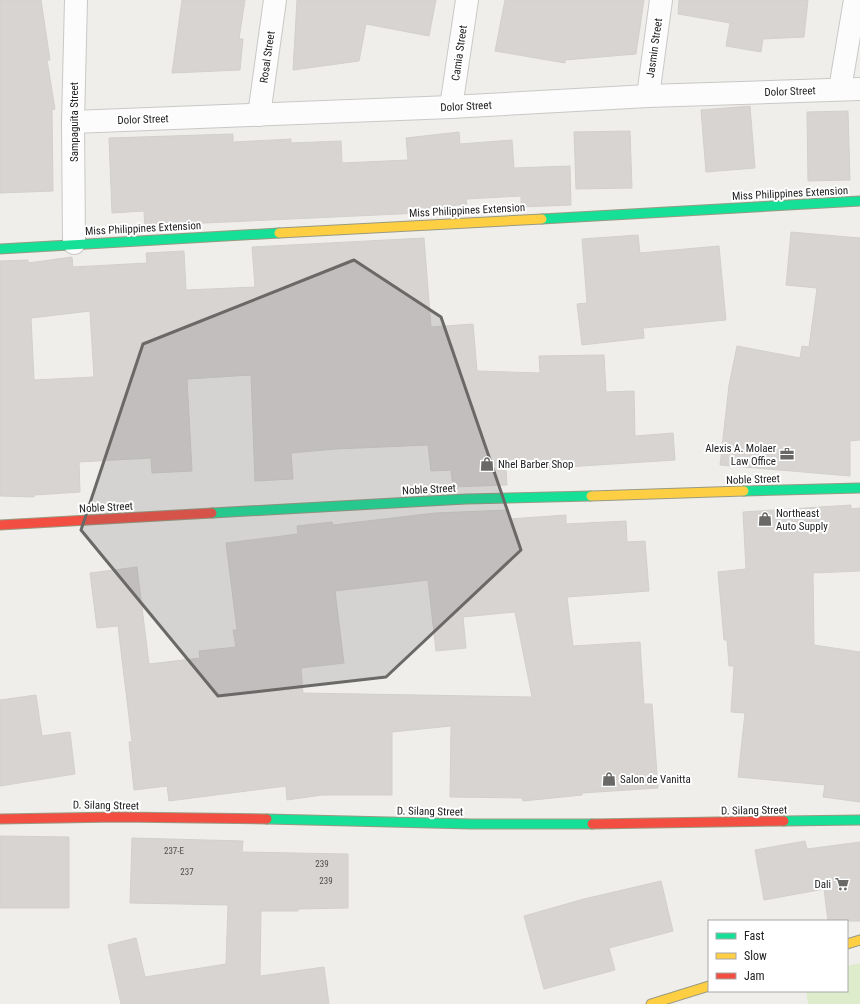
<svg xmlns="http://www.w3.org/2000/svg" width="860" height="1004" font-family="'Roboto Condensed',sans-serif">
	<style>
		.grass { fill: #ddeccb }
		.building { fill: #d7d4d2; stroke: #d3d0cc; fill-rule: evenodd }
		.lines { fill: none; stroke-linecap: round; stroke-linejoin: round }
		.street-casing { stroke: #c9c8c7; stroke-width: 24 }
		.fast-casing { stroke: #999a82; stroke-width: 11 }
		.slow-casing { stroke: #999a82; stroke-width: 11 }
		.jam-casing { stroke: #999a82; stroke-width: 11 }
		.street { stroke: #fdfcfc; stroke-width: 22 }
		.fast { stroke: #16e098; stroke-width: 9 }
		.slow { stroke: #ffcf43; stroke-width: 9 }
		.jam { stroke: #f24e42; stroke-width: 9 }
		.marked { fill: #6a6968; fill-opacity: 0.2; stroke: #6a6968; stroke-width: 3; stroke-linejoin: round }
		.labels { text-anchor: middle; stroke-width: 4; stroke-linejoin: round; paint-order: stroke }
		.number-label { font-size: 9px; fill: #4f4e4e }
		.street-label { font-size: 11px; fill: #222; stroke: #fff }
		.poi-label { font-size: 11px; fill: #222; stroke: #fff; text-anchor: start }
	</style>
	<rect width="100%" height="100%" fill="#f0eeeb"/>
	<polygon class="grass" points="860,963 860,1004 808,1004 806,991 847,991 847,966"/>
	<g class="building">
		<polygon points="0,0 41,0 50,60 47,60 55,109 52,110 53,191 0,193"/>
		<polygon points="182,0 245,0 239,39 243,39 240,70 172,73"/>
		<polygon points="297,0 436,0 429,36 366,24 359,61 293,70"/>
		<polygon points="505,0 644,0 636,54 565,60 565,63 495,51"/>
		<polygon points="679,0 808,0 804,37 763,39 761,52 726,46 730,23 678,14"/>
		<polygon points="750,106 755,168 706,172 701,110"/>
		<polygon points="848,111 850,180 808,181 807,112"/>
		<polygon points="630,131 632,188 576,189 574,132"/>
		<polygon points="459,132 460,144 512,140 514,168 570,166 571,205 521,207 521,196 466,199 467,204 421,209 421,213 183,224 183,226 145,228 144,211 112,213 109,138 233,134 233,142 291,139 291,143 341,141 342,163 408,160 406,138"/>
		<polygon points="791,232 860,238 860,440 850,441 850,476 720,465 729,385 737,346 800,358 802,346 809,347 817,288 786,285"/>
		<polygon points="638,235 640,253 719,246 726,320 643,328 644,338 582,345 577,304 587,303 582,239"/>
		<path d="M424 238 431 327 473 324 477 371 540 373 539 356 604 355 606 392 634 391 635 436 673 433 675 460 535 469H506L507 485 453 487 451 470 431 471 428 445 336 449 291 453 293 479 255 481 251 375 187 379 192 471 152 473 151 458 79 462 80 492 34 495V497L0 496V261L28 260V263L72 257 73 267 147 263 146 253 184 251 186 290 255 287 252 247ZM90 311 94 377 34 380 31 318Z"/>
		<polygon points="851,505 851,509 860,508 860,571 813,573 814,645 860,652 860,802 823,797 825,785 738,777 745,713 731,712 734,666 729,666 727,640 724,640 718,572 746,569 743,512"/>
		<path d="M508 510 509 519 566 515V524L626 521 627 542 645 541 649 591 567 597 573 646 640 642 644 704H652L658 788 582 793V795L523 801 522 798 450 797 451 726 392 732V795H322L287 800 286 786 169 801 167 786 134 790 129 742H132L118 626 97 628 90 573 137 567 149 664 200 658 199 651 236 647 233 630H237L226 543 298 534 297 526 332 522 333 525 435 513ZM428 580 436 651 466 648 463 617 515 612 532 697 303 693 301 668 344 663 335 591Z"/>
		<polygon points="36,695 42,736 70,732 75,774 0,786 0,700"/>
		<polygon points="0,836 69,837 69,908 0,908"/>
		<polygon points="132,838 243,841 242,852 348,854 348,908 298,909 298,911 261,911 260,976 324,967 329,1004 121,1004 108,945 136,938 145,977 226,964 228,905 130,903"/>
		<polygon points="805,841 807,849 860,842 860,921 828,921 824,889 764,900 755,850"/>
		<polygon points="661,881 673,931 609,948 615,970 544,989 524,916 584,899"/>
	</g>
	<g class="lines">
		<defs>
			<g id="street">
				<polyline points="840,89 855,0"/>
				<polyline points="648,96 661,0"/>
				<polyline points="451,107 467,0"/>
				<polyline points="259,115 275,0"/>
				<polyline points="73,122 451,107 648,96 860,89"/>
				<polyline points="74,243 73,122 76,0"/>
			</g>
			<g id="fast">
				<polyline points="542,219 860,201"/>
				<polyline points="0,249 279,233"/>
				<polyline points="744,491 860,488"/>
				<polyline points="212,513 466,499 591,496"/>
				<polyline points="267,819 471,824 592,824"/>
				<polyline points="784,821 860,820"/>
			</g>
			<g id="slow">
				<polyline points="279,233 542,219"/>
				<polyline points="591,496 744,491"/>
				<polyline points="847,944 860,940"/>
				<polyline points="651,1004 709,986"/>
			</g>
			<g id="jam">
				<polyline points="0,525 212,513"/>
				<polyline points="0,819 118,817 267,819"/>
				<polyline points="592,824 784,821"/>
			</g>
		</defs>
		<use href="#street" class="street-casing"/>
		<use href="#fast" class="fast-casing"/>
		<use href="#slow" class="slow-casing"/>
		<use href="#jam" class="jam-casing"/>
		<use href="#street" class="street"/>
		<use href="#fast" class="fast"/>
		<use href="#slow" class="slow"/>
		<use href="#jam" class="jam"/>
	</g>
	<path class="marked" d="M354 260 441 317 521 550 386 677 218 696 81 530 143 344Z"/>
	<defs>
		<symbol id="office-bare" viewBox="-9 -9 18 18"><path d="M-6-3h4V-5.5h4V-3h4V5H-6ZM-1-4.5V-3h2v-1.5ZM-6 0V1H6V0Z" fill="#6a6968" stroke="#fff" stroke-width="2.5" paint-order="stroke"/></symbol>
		<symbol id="shop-bare" viewBox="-9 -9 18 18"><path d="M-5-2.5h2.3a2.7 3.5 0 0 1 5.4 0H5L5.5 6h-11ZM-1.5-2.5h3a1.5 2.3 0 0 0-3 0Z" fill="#6a6968" stroke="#fff" stroke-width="2.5" paint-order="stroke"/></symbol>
		<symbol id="supermarket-bare" viewBox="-9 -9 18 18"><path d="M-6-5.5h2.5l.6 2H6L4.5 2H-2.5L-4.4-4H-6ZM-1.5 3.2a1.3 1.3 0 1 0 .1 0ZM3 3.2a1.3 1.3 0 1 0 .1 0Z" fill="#6a6968" stroke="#fff" stroke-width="2.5" paint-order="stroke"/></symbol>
	</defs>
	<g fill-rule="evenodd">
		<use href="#office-bare" x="777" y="444" width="20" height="20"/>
		<use href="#shop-bare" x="477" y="454" width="20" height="20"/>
		<use href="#shop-bare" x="755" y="509" width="20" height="20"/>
		<use href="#shop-bare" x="599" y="769" width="20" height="20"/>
		<use href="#supermarket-bare" x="832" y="874" width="20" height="20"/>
	</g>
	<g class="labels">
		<g class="number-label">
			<text x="174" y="854">237-E</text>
			<text x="322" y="867">239</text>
			<text x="187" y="875">237</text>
			<text x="326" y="884">239</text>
		</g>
		<g class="street-label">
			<text transform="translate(654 48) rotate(-82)" y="4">Jasmin Street</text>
			<text transform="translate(459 53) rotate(-82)" y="4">Camia Street</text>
			<text transform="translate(267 57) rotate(-82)" y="4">Rosal Street</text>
			<text transform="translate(790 91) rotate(-2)" y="4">Dolor Street</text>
			<text transform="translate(466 106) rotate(-3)" y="4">Dolor Street</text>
			<text transform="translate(143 119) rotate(-2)" y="4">Dolor Street</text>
			<text transform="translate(74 122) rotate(-90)" y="4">Sampaguita Street</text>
			<text transform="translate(790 193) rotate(-3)" y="4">Miss Philippines Extension</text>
			<text transform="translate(467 210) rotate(-3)" y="4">Miss Philippines Extension</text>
			<text transform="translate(143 228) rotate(-3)" y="4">Miss Philippines Extension</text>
			<text transform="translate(753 479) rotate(-2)" y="4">Noble Street</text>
			<text transform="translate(429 489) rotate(-3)" y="4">Noble Street</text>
			<text transform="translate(106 507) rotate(-3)" y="4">Noble Street</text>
			<text transform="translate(106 805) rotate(1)" y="4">D. Silang Street</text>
			<text transform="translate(754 810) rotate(-1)" y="4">D. Silang Street</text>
			<text transform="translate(430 811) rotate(1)" y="4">D. Silang Street</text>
		</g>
		<g class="poi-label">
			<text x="776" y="452" text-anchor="end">Alexis A. Molaer<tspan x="776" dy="13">Law Office</tspan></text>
			<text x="498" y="468">Nhel Barber Shop</text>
			<text x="776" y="517">Northeast<tspan x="776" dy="13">Auto Supply</tspan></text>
			<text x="620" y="783">Salon de Vanitta</text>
			<text x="831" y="888" text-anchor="end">Dali</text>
		</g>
	</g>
	<rect x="708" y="920" width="140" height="72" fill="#ffffff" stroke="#a7a7a7"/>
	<rect x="716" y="933" width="20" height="6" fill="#16e098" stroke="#a7a7a7"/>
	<text x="744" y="940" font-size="12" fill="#222222">Fast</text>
	<rect x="716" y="953" width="20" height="6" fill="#ffcf43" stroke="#a7a7a7"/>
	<text x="744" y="960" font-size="12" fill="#222222">Slow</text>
	<rect x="716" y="973" width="20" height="6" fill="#f24e42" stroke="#a7a7a7"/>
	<text x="744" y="980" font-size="12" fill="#222222">Jam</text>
</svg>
